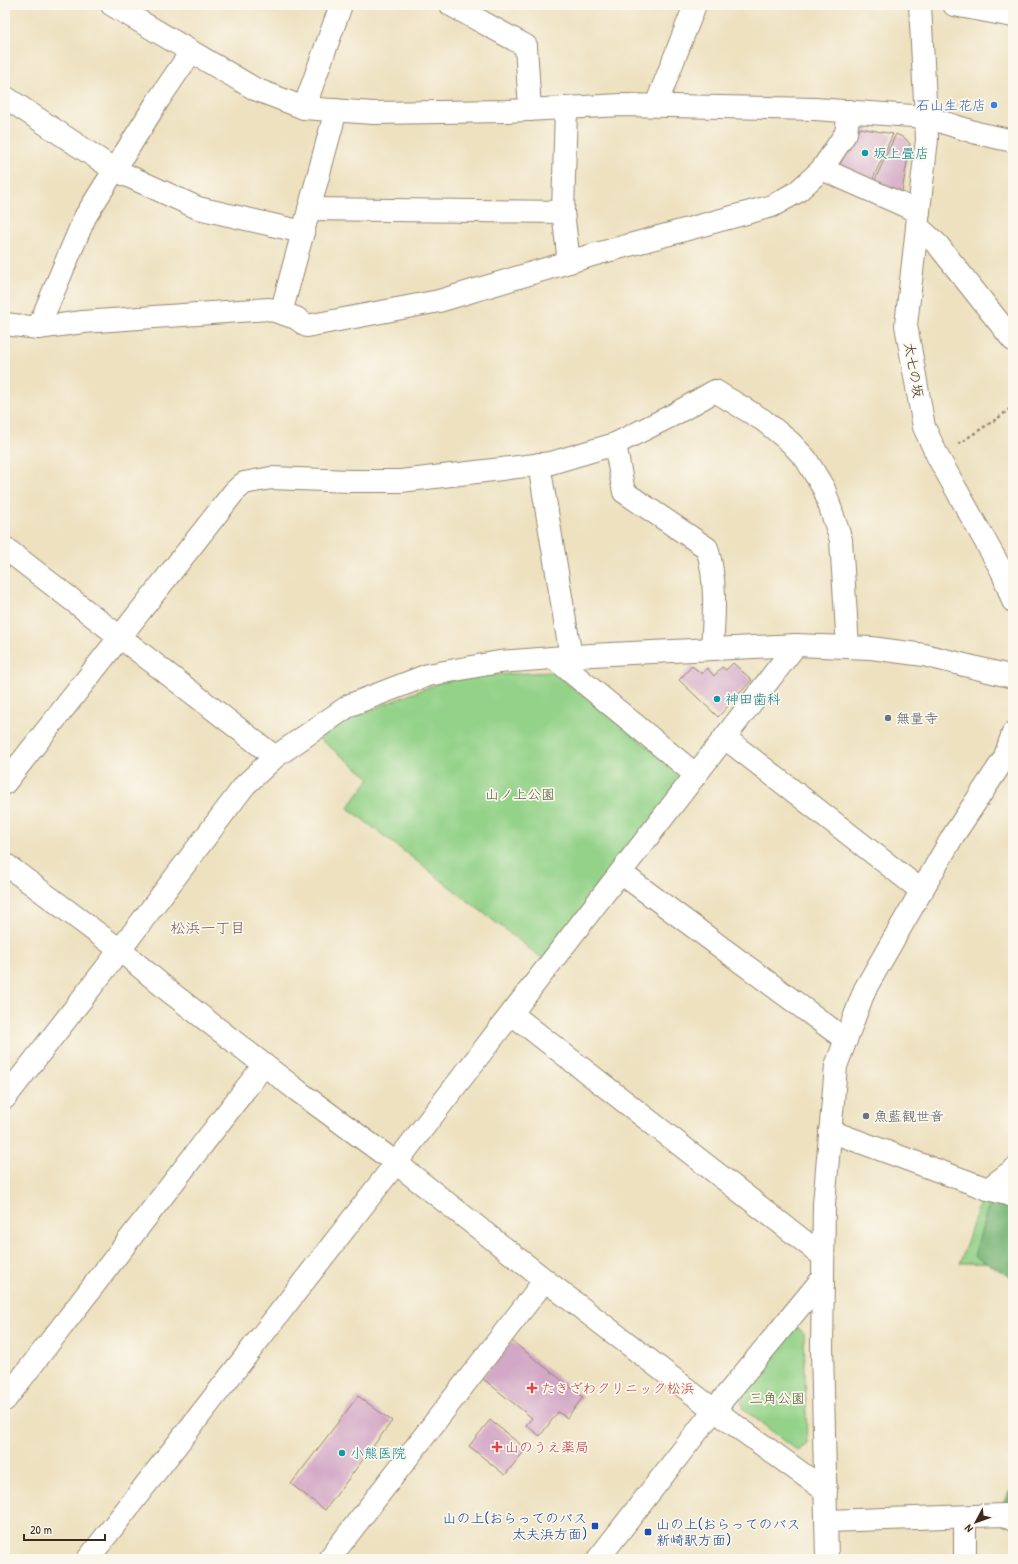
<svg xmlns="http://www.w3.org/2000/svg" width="1018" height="1564" font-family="'Patrick Hand','Klee One',sans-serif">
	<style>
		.green { fill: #93d288; stroke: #677e53 }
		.forest { fill: #76b474; stroke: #586f49 }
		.building { fill: #d3a8c6 }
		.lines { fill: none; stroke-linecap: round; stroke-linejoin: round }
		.minor-casing { stroke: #94866f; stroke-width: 24 }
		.path { stroke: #94866f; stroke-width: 2.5; stroke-dasharray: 3 3; stroke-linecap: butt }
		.minor { stroke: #fff; stroke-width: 22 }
		.shop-dot { fill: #3f7fe0; stroke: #fbf7ec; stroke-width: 1.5 }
		.culture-dot { fill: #0f9aa8; stroke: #fbf7ec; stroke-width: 1.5 }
		.worship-dot { fill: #6b7280; stroke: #fbf7ec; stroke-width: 1.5 }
		.health-dot { fill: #e0444e; stroke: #fbf7ec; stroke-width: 1.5 }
		.transit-dot { fill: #1a4fb4; stroke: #fbf7ec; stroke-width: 1.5 }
		.labels { text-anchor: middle; stroke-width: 3.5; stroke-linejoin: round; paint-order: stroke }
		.shop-label { font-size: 14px; fill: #366cbe; stroke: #fbf7ec; text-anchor: end }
		.culture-label { font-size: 14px; fill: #0d838f; stroke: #fbf7ec; text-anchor: start }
		.street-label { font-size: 14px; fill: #3b2a1e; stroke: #fbf7ec }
		.worship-label { font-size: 14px; fill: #5b616d; stroke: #fbf7ec; text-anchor: start }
		.park-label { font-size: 14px; fill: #555c3e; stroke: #fbf7ec }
		.health-label { font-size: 14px; fill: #be3a42; stroke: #fbf7ec; text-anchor: start }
		.transit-label { font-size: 14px; fill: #164399; stroke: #fbf7ec; text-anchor: end }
		.neighbourhood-label { font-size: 15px; fill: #705659; stroke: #fbf7ec }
	</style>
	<rect width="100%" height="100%" fill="#fbf7ec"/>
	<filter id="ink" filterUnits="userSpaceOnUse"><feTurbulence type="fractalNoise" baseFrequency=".025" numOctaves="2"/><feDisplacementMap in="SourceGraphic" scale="8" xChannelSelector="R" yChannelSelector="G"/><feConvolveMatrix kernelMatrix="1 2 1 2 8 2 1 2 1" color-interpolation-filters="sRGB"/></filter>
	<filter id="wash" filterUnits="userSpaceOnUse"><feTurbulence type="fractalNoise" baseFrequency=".012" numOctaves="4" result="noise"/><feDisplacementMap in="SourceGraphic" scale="16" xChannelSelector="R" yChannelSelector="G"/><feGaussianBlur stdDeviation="0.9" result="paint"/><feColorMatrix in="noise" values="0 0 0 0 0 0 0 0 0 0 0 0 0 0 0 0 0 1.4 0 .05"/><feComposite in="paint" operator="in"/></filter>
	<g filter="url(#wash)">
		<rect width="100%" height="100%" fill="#ede1c0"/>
		<g class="green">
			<polygon points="553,672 685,776 543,959 348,808 370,778 317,737 352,717 439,683 487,675"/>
			<polygon points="1013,1173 1013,1264 960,1263 982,1196"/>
			<polygon points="796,1327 804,1333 807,1444 798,1451 743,1409 741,1399"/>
		</g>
		<g class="forest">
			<polygon points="1013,1181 1013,1278 974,1256 991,1197"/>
			<polygon points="1013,1486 1013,1507 1003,1502"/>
		</g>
		<g id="blocks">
			<g class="building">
				<polygon points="860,128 893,134 870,185 836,171"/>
				<polygon points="896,134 906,139 910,144 901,198 872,186"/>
				<polygon points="733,663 752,680 718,717 679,680 692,666 702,674 707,668 714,676 722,667 726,670"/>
				<polygon points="512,1341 583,1397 567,1418 558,1412 540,1436 526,1425 532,1418 482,1378"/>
				<polygon points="358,1396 392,1421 325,1510 291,1484"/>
				<polygon points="490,1420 526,1449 505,1475 469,1446"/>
			</g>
		</g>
	</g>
	<g filter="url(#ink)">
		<use href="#blocks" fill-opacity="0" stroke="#94866f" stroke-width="1"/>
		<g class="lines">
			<defs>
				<g id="minor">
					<polyline points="112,5 255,89 304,108 373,113 507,111 622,105 815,109 926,117 977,133 1013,141"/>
					<polyline points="451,5 526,46 530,110"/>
					<polyline points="920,5 927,139 906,325 924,427 938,457 1002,571 1013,601"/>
					<polyline points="954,5 1013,16"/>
					<polyline points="5,97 115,170 198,208 303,232"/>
					<polyline points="656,105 695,5"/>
					<polyline points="304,108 341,5"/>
					<polyline points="566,108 563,212 569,262"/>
					<polyline points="822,169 919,212"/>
					<polyline points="309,209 563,212"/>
					<polyline points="917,226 938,245 1013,340"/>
					<polyline points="281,313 336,110"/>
					<polyline points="5,324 38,328 83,322 269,309 296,318 307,326 439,301 589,256 772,206 797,192 822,169 846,133 849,111"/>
					<polyline points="38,328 85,217 159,99 191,52"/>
					<path d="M615 444 624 492 707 548C717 580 714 616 712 649"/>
					<polyline points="539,464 571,657"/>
					<polyline points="5,548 275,757"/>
					<polyline points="554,658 696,775"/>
					<polyline points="725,738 922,891"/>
					<polyline points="5,783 234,492 244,483 271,478 350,481 401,481 551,463 615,444 673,415 715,391 763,420 790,442 806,459 824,489 841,540 848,647"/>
					<polyline points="5,864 120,950 170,992 298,1091 396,1163 545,1280 714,1410 826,1491"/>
					<polyline points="621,873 846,1040"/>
					<polyline points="512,1014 823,1256"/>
					<polyline points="5,1098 120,950 245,785 275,757 350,705 428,675 499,662 591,655 796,645 871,648 924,655 1013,677"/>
					<polyline points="830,1131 988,1189 1013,1170"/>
					<polyline points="988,1189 1013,1196"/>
					<polyline points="5,1400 264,1065"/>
					<polyline points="827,1521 1004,1515 1013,1520"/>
					<polyline points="88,1559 396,1163 796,645"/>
					<polyline points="329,1559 545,1280"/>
					<polyline points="598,1559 714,1410 823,1278"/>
					<polyline points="827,1559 822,1348 824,1204 836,1066 865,989 953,836 1004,759 1013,733"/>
					<polyline points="965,1559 965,1517"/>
				</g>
			</defs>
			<use href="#minor" class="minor-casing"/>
			<polyline class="path" points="958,444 1001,416 1013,406"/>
			<use href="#minor" class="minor"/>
		</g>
	</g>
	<circle class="shop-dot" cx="994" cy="105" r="4"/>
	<g class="culture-dot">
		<circle cx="865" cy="153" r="4"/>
		<circle cx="717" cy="699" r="4"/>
		<circle cx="342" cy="1453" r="4"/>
	</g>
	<g class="worship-dot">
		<circle cx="888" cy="718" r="4"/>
		<circle cx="866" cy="1116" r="4"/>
	</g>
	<g class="health-dot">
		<path d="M530 1382h4v4h4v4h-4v4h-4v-4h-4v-4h4z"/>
		<path d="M495 1441h4v4h4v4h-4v4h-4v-4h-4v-4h4z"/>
	</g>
	<g class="transit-dot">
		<rect x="591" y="1522" width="8" height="8" rx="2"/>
		<rect x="644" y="1528" width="8" height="8" rx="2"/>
	</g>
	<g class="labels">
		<g class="shop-label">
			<text x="986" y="110">石山生花店</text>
		</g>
		<g class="culture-label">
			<text x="873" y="158">坂上畳店</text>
			<text x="725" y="704">神田歯科</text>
			<text x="350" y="1458">小熊医院</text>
		</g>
		<g class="street-label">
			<text transform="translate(914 370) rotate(80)" y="5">太七の坂</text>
		</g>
		<g class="worship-label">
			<text x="896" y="723">無量寺</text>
			<text x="874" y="1121">魚藍観世音</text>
		</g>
		<g class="park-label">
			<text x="520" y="799">山ノ上公園</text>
			<text x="777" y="1403">三角公園</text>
		</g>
		<g class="health-label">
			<text x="541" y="1393">たきざわクリニック松浜</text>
			<text x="505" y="1452">山のうえ薬局</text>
		</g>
		<g class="transit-label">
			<text x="587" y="1523">山の上(おらってのバス<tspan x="587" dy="16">太夫浜方面)</tspan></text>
			<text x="656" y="1529" text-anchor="start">山の上(おらってのバス<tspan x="656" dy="16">新崎駅方面)</tspan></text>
		</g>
		<g class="neighbourhood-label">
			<text x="208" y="933">松浜一丁目</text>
		</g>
	</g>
	<rect width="1018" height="1564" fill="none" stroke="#fbf7ec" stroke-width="20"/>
	<g transform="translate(976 1522) rotate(229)" stroke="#fbf7ec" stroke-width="3" paint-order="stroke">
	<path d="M0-3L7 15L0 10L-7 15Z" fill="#3b2a1e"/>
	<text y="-6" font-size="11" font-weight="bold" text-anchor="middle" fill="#3b2a1e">N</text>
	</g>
	<path d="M24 1534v6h81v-6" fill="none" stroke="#3b2a1e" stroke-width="2"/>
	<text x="30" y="1534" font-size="12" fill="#3b2a1e" stroke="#fbf7ec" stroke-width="3" paint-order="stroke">20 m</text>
</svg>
